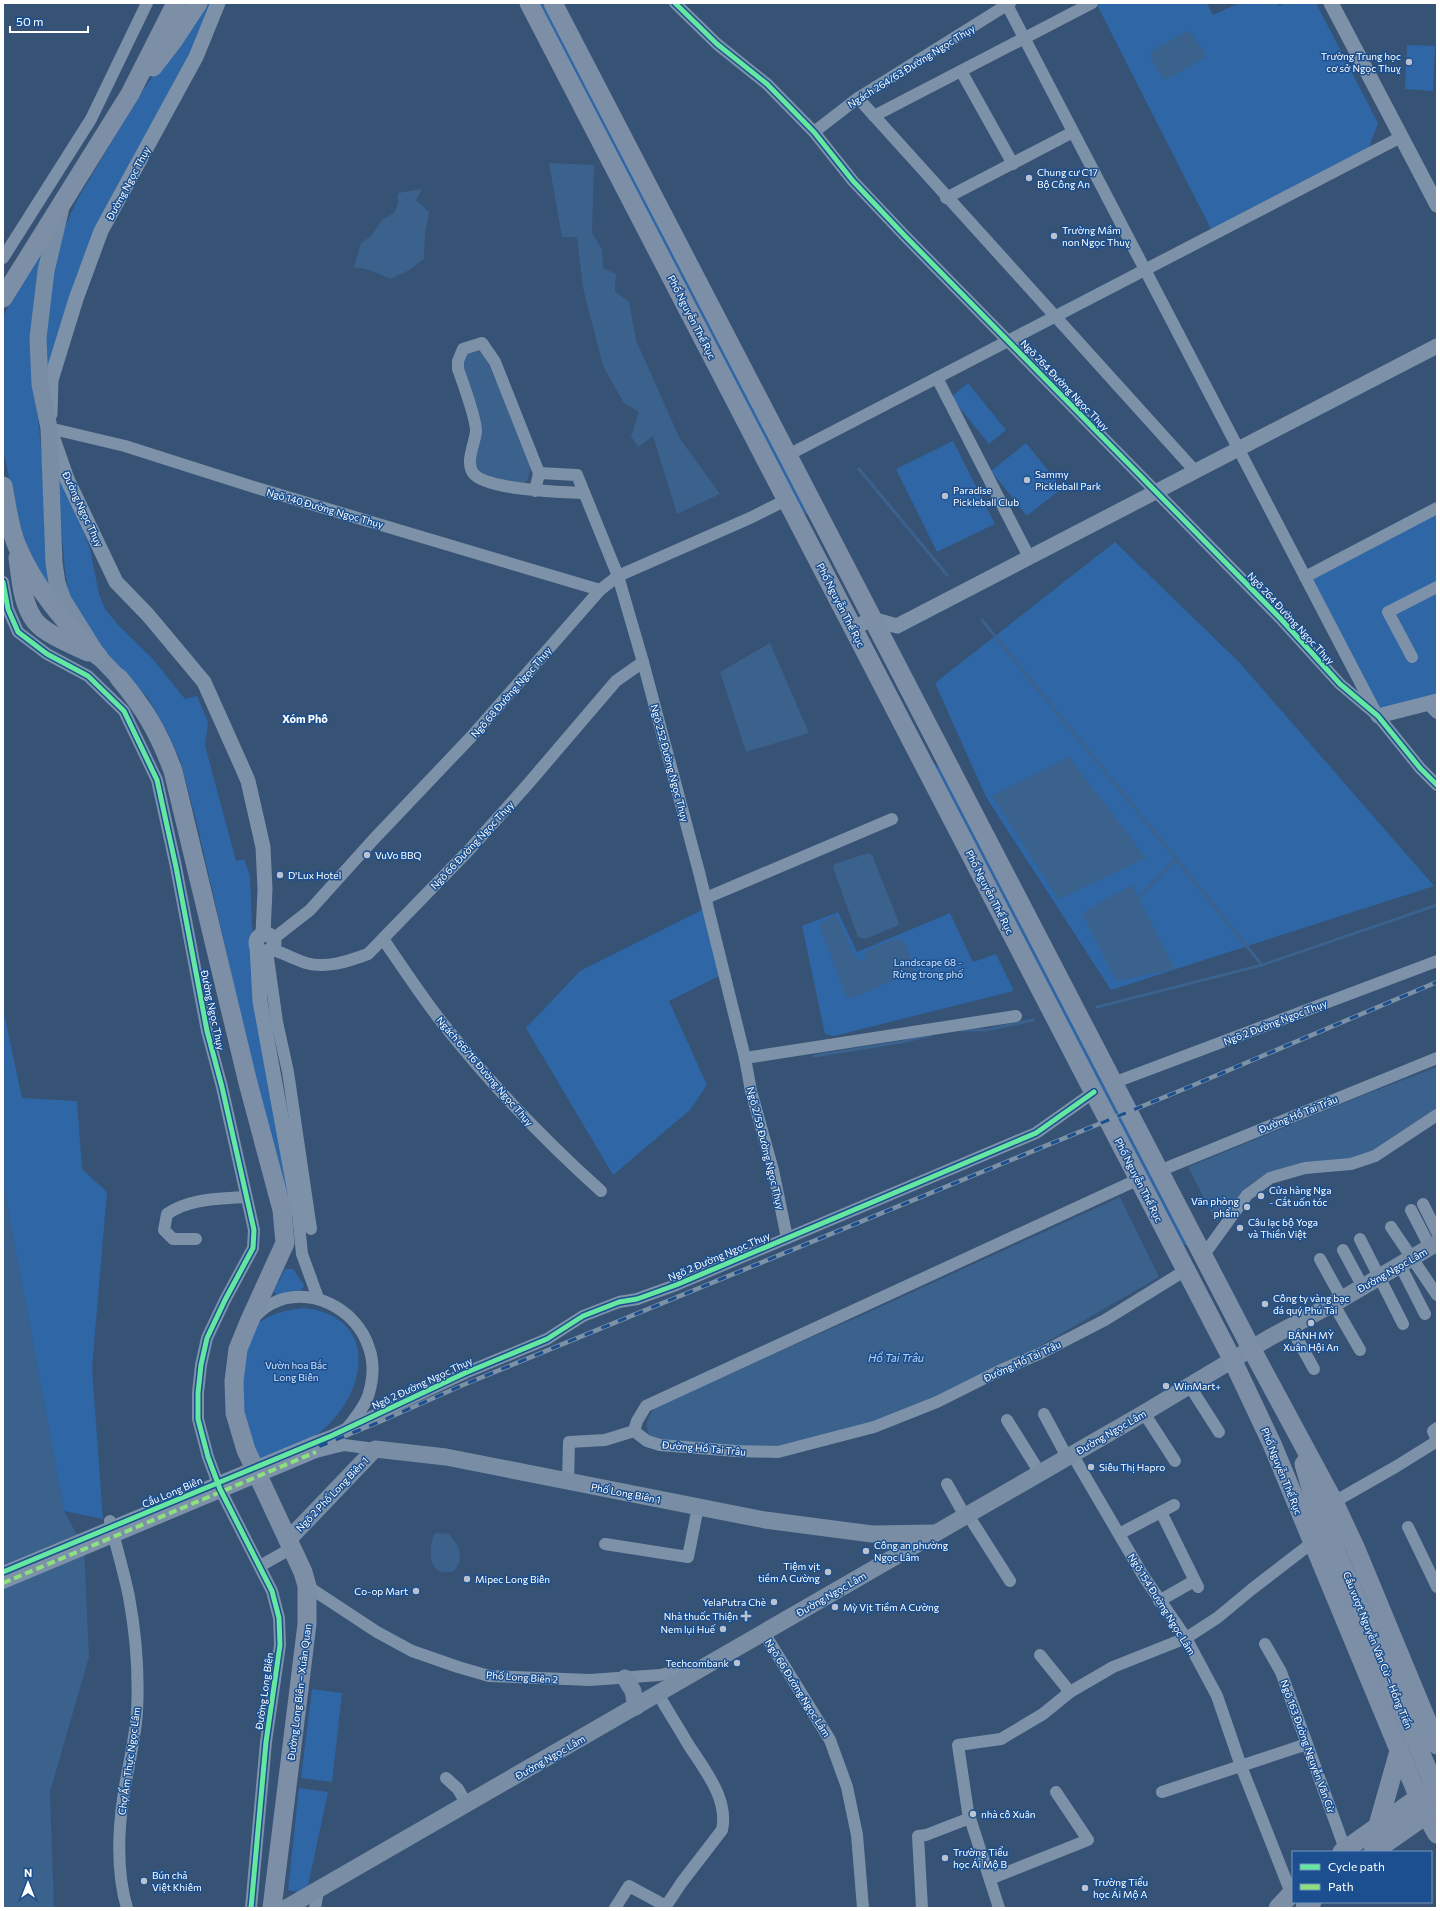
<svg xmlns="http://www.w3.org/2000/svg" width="1440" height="1911" font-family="Commissioner,sans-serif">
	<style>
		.green { fill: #2f66a5 }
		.water { fill: #3b618d }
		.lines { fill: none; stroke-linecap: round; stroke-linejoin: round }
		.stream { stroke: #3b618d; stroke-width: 3 }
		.minor { stroke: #7d92a8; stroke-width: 12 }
		.tertiary { stroke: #7d92a8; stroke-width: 15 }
		.secondary { stroke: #798da4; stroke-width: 17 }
		.primary { stroke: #7d8ea7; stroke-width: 19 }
		.rail-casing { stroke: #7e92a7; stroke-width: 4.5 }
		.rail { stroke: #1b4f8f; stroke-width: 3; stroke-dasharray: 9; stroke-linecap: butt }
		.minor-bridge { stroke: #7d92a8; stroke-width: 12 }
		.primary-bridge { stroke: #7d8ea7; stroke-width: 19 }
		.quiet { stroke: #8de07e; stroke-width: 4; stroke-dasharray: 8 4; stroke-linecap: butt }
		.cycleway-casing { stroke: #1b4f8f; stroke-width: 8 }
		.cycleway { stroke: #66e7a1; stroke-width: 5 }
		.poi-dot { fill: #b9c2ce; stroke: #1b4f8f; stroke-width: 1.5 }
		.labels { text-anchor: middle; stroke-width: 3; stroke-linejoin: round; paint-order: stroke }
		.poi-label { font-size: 10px; fill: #fff; stroke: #1b4f8f; text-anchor: start }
		.street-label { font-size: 10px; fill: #fff; stroke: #1b4f8f }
		.park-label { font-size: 10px; fill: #cfe3fa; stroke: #1b4f8f }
		.neighbourhood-label { font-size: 11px; font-weight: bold; fill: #fff; stroke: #1b4f8f }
		.water-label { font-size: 11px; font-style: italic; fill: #b5d3f5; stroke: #1b4f8f }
	</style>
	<rect width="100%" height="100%" fill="#365274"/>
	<g class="green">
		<polygon points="201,3 215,3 205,26 142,144 47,380 45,332 47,298 62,233 77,200 105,153 142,92"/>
		<polygon points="538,3 544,3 809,513 806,514 801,509"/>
		<polygon points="1096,3 1207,3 1213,15 1239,3 1277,3 1279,6 1286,3 1316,3 1378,123 1368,150 1212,231"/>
		<polygon points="1407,45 1435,46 1433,91 1405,89"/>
		<polygon points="40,254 42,254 37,408 57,603 21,536 3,449 3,318 10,302"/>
		<polygon points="968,383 1006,430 989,444 951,397"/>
		<polygon points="953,441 995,524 937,552 896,469"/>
		<polygon points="1026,443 1062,488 1027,516 991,471"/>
		<polygon points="56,472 69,491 90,549 99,594 105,609 120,627 152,658 185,699 197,696 208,722 205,745 236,861 244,859 250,876 254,968 291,1196 287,1199 255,1077 197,824 180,760 167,732 148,698 91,637 70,602 65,571"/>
		<polygon points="1437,508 1437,703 1378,716 1305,577"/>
		<polygon points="1115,542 1239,662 1434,886 1111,990 986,797 935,683"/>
		<polygon points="935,764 941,769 1188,1245 1186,1245 1181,1243 933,765"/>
		<polygon points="704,909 721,975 669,1001 707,1085 690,1110 613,1175 526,1028 580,971"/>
		<polygon points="838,912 857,952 950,913 973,962 996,954 1014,991 834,1036 825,1034 802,926"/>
		<polygon points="3,1009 22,1098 77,1101 82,1169 107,1192 92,1368 103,1519 64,1511 3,1183"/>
		<polygon points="285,1269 293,1269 304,1285 302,1290 276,1295 274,1291"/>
		<path d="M303 1308C378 1315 369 1389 324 1429 306 1445 278 1452 256 1461L240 1431 246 1335C262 1316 279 1311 303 1308Z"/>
		<polygon points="312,1689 342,1693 332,1782 301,1778"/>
		<polygon points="299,1788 328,1792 308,1886 298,1892 288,1890"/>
	</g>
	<g class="water">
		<polygon points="1186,31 1190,32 1205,53 1204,58 1168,79 1163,79 1150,57 1151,52"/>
		<polygon points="549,163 594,165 592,233 602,249 603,268 616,274 615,291 629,302 636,340 680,439 720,494 677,514 653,436 638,447 631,436 639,412 624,403 603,366 583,288 577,237 562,237"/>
		<polygon points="422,189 416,200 429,212 425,233 424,259 409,270 391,279 369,270 354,267 361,243 370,237 383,219 394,213 398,204 398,193"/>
		<path d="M482 350 512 416 531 468 527 481 521 485C505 481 483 480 475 464L462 369V359L468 351Z"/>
		<polygon points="770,643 809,733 746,752 720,672"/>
		<polygon points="1069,757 1146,858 1059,899 992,796"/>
		<polygon points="868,853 872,855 899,923 897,926 865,939 858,937 833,868 834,864"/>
		<polygon points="1132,885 1175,969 1116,981 1082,913"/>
		<polygon points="834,915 837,917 856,959 862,960 865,957 866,951 896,938 903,940 915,966 913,971 853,998 846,996 820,927 821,923"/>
		<polygon points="1437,1067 1437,1112 1361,1158 1276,1172 1261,1177 1248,1186 1216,1222 1188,1167 1361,1096"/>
		<polygon points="3,1183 64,1511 84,1547 89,1657 50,1792 54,1908 3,1908"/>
		<path d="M1120 1197 1159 1277 1014 1361 887 1419 767 1449 652 1439C642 1427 648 1416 656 1406L869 1312Z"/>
		<path d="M439 1533 449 1534C459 1546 465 1557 454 1571 428 1578 428 1552 434 1534Z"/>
	</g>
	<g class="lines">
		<g class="stream">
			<polyline points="859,469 947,575"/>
			<polyline points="982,620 1262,965"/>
			<polyline points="1139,898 1175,859"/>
			<polyline points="1097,1007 1262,965 1437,905"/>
			<polyline points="960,1030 986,1030 1033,1020"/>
			<polyline points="814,1056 901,1042 931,1035"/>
		</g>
		<g class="minor">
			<polyline points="675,3 717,44 767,84 814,132 853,181 905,236 1280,618 1340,684 1378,716 1420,768 1437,785"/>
			<polyline points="1006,3 1374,709"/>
			<polyline points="961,71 1013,164"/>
			<polyline points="858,98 1195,471"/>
			<polyline points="874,116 1092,3"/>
			<polyline points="814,132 858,98 1010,3"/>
			<polyline points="946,198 1073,132"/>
			<polyline points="3,258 91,119 147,3"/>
			<polyline points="937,378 1029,557"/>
			<polyline points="49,428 125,446 257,488 600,590"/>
			<polyline points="788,455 1401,137"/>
			<polyline points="539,473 577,475 618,576 643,662 699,872 745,1058 751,1091 773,1170 787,1238"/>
			<path d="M535 491 539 473 495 362 482 343 463 349 458 361V369C463 383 476 418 476 431 475 444 465 461 473 473 486 490 561 492 583 493"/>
			<polyline points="1305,577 1437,508"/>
			<polyline points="3,582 8,609 18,632 47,654 88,676 124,711 157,780 176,867 207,1031 222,1087 254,1230 253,1248 225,1300 207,1338 201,1365 198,1393 198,1419 208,1457 220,1489 272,1591 279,1618 280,1645 266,1742 251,1908"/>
			<polyline points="1412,657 1388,612 1437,587"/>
			<polyline points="1427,703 1437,713"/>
			<polyline points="706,898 892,819"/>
			<polyline points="273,939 310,910 373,840 471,737 600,590 618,576 750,518 786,500"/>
			<path d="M383 939C401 965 418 991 437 1016 486 1079 542 1138 601 1191"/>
			<path d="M271 949C283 953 294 959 306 963 326 969 349 961 368 954L470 849 528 784 616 681 643 662"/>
			<polyline points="267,951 277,1022 288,1072 311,1229"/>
			<polyline points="745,1058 1016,1016"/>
			<polyline points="1113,1083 1437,961"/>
			<polyline points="1159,1171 1437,1058"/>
			<polyline points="297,1204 302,1254 318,1298"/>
			<polyline points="1423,1204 1437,1232"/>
			<polyline points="1411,1210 1430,1247"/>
			<polyline points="1391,1227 1437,1295"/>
			<path d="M196 1239H173L164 1230 167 1214C190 1198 219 1199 245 1197"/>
			<polyline points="1360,1239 1403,1324"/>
			<polyline points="1343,1250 1363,1287"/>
			<polyline points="1203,1256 1247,1195 1270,1178 1305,1168 1351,1164 1375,1156 1437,1115"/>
			<polyline points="1320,1259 1342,1299"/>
			<polyline points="1400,1265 1425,1314"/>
			<polyline points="1333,1303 1360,1350"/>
			<path d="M254 1317C259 1313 265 1307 271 1304 308 1284 357 1308 369 1348 374 1362 373 1379 369 1393 366 1405 356 1417 348 1427"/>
			<polyline points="1290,1326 1314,1369"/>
			<polyline points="1189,1385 1219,1432"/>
			<polyline points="1144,1413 1175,1461"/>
			<polyline points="1044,1414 1067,1457"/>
			<polyline points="1007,1420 1040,1473"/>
			<polyline points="1437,1428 1433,1431 1437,1440"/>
			<polyline points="634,1431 647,1441 660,1445 736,1451 778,1452 874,1427 937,1402 999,1371 1041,1353 1105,1320 1186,1270"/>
			<polyline points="634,1431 637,1421 646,1406 1139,1179"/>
			<polyline points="312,1443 331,1436 465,1373 547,1339 583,1316 619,1302 637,1299 676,1285 1036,1133 1094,1092"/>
			<polyline points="316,1452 344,1445 375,1449"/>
			<polyline points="1072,1454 1144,1577 1186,1638 1217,1696 1241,1766 1291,1893"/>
			<polyline points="568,1482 569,1442 605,1440 634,1431"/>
			<polyline points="947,1484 965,1516"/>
			<polyline points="1334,1502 1397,1466 1437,1441"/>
			<polyline points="1161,1512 1198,1587"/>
			<polyline points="968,1515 1010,1581"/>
			<path d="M110 1521C116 1546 124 1572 129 1597 136 1635 139 1675 137 1712 135 1742 127 1770 123 1799 118 1834 117 1874 127 1908"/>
			<polyline points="1408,1527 1437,1587"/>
			<polyline points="1119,1534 1174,1505"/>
			<polyline points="605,1544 688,1557 698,1507"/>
			<polyline points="260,1566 292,1548"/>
			<polyline points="307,1586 377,1632 412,1651 458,1667 489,1676 590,1680 660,1675 696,1667"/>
			<polyline points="1159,1601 1194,1581"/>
			<polyline points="764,1633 830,1740 847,1787 857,1835 863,1908"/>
			<polyline points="1265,1644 1281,1672 1345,1849"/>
			<polyline points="1040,1655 1070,1692"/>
			<polyline points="446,1778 458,1789 467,1805"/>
			<polyline points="1162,1792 1307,1744"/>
			<polyline points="990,1879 1088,1840 1056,1792"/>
			<polyline points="315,1908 318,1891"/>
			<path d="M615 1908 629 1886 666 1906 682 1882 722 1830C729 1799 704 1769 688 1744 678 1727 668 1711 658 1694"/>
			<polyline points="922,1908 918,1836 926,1835 970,1818"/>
			<polyline points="999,1908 968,1812 958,1745 1001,1739 1043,1714 1070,1692 1113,1667 1186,1638 1217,1618 1252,1589 1313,1542"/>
		</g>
		<g class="tertiary">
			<polyline points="1331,3 1437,205"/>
			<polyline points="50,414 51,380 76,299 101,231 196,57 218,3"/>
			<polyline points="52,436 67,479 116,582 148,615 204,682 242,767 248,781 263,847 265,889 263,935"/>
			<polyline points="853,628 872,619 897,626 1437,346"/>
			<polyline points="1378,716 1437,701"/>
			<circle cx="265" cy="943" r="9"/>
			<polyline points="257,946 260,1001 297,1204 282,1210"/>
		</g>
		<g class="secondary">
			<polyline points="60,212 46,271 38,338 40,384 49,428 54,563 57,583 63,600 98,656 119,678"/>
			<polyline points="288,1540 375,1449 446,1457 765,1520 872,1534 934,1533"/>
			<polyline points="625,1678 633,1691 636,1707"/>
			<polyline points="286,1908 1144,1413 1269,1338 1342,1299 1437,1243"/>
		</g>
		<g class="primary">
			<polyline points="529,3 1232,1359 1272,1444 1426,1815 1437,1834"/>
			<polyline points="553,3 1251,1348 1334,1502 1355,1547 1437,1745"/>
			<polyline points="153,67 173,41 198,3"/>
			<polyline points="3,298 130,94 176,3"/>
			<path d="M3 486C7 505 9 528 17 546 35 589 66 623 98 656"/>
			<path d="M18 558C21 579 22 604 35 621 45 634 73 645 88 652"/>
			<path d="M119 678C145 709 159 733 173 771L248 1083 282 1210 285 1243 249 1322 238 1349 234 1381 235 1413 246 1450 303 1572 307 1586V1624L272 1908"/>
			<polyline points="1304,1464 1317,1509"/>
			<polyline points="1378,1825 1399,1751"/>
			<polyline points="1342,1852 1429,1790"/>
			<polyline points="1373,1852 1436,1808"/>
			<polyline points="1278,1908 1293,1892"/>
			<polyline points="1305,1908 1312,1902"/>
		</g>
		<defs>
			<polyline id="rail" points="3,1577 379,1422 463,1385 1189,1087 1437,982"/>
		</defs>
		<use href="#rail" class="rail-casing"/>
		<use href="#rail" class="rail"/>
		<g class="minor-bridge">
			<polyline points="3,1572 312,1443"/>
			<polyline points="3,1583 316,1452"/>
		</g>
		<polyline class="primary-bridge" points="1317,1509 1331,1539 1437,1792"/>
		<polyline class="quiet" points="3,1583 316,1452"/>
		<defs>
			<g id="cycleway">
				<polyline points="675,3 717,44 767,84 814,132 853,181 905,236 1280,618 1340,684 1378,716 1420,768 1437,785"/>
				<polyline points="3,582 8,609 18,632 47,654 88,676 124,711 157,780 176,867 207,1031 222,1087 254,1230 253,1248 225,1300 207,1338 201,1365 198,1393 198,1419 208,1457 220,1489 272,1591 279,1618 280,1645 266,1742 251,1908"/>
				<polyline points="3,1572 331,1436 465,1373 547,1339 583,1316 619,1302 637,1299 676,1285 1036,1133 1094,1092"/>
			</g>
		</defs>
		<use href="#cycleway" class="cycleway-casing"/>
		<use href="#cycleway" class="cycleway"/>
	</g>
	<g class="poi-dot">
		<circle cx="1409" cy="62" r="4"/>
		<circle cx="1029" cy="178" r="4"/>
		<circle cx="1054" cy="236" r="4"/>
		<circle cx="1027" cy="480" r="4"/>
		<circle cx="945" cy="496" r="4"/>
		<circle cx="367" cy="855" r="4"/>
		<circle cx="280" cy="875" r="4"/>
		<circle cx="1261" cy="1196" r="4"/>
		<circle cx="1247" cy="1207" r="4"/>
		<circle cx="1240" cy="1228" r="4"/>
		<circle cx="1265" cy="1304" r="4"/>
		<circle cx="1311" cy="1323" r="4"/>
		<circle cx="1166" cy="1386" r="4"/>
		<circle cx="1091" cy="1467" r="4"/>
		<circle cx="866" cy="1551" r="4"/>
		<circle cx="828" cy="1572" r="4"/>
		<circle cx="467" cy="1579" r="4"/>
		<circle cx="416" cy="1591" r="4"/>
		<circle cx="774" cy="1602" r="4"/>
		<circle cx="835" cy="1607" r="4"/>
		<path d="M744 1610h4v4h4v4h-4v4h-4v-4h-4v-4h4z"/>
		<circle cx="723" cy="1629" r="4"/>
		<circle cx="737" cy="1663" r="4"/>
		<circle cx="973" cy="1814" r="4"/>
		<circle cx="945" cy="1858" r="4"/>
		<circle cx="144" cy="1881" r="4"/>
		<circle cx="1085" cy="1888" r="4"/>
	</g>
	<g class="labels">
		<g class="poi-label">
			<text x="1401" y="60" text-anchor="end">Trường Trung học<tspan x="1401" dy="12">cơ sở Ngọc Thuỵ</tspan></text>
			<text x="1037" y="176">Chung cư C17<tspan x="1037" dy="12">Bộ Công An</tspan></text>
			<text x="1062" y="234">Trường Mầm<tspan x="1062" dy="12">non Ngọc Thuỵ</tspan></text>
			<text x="1035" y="478">Sammy<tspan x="1035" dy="12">Pickleball Park</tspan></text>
			<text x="953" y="494">Paradise<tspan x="953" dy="12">Pickleball Club</tspan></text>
			<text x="375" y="859">VuVo BBQ</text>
			<text x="288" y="879">D'Lux Hotel</text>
			<text x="1269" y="1194">Cửa hàng Nga<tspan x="1269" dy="12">- Cắt uốn tóc</tspan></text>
			<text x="1239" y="1205" text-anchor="end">Văn phòng<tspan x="1239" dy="12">phẩm</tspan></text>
			<text x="1248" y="1226">Câu lạc bộ Yoga<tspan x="1248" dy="12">và Thiền Việt</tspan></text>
			<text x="1273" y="1302">Công ty vàng bạc<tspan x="1273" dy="12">đá quý Phú Tài</tspan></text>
			<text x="1311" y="1339" text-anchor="middle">BÁNH MỲ<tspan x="1311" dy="12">Xuân Hội An</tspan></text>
			<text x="1174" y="1390">WinMart+</text>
			<text x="1099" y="1471">Siêu Thị Hapro</text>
			<text x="874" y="1549">Công an phường<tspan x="874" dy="12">Ngọc Lâm</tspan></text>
			<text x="820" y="1570" text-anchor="end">Tiệm vịt<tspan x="820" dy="12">tiềm A Cường</tspan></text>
			<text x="475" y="1583">Mipec Long Biên</text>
			<text x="408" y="1595" text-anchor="end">Co-op Mart</text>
			<text x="766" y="1606" text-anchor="end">YelaPutra Chè</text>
			<text x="843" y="1611">Mỳ Vịt Tiềm A Cường</text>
			<text x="738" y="1620" text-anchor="end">Nhà thuốc Thiện</text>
			<text x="715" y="1633" text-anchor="end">Nem lụi Huế</text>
			<text x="729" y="1667" text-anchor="end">Techcombank</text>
			<text x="981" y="1818">nhà cô Xuân</text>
			<text x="953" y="1856">Trường Tiểu<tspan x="953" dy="12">học Ái Mộ B</tspan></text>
			<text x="152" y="1879">Bún chả<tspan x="152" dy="12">Việt Khiêm</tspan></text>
			<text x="1093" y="1886">Trường Tiểu<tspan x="1093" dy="12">học Ái Mộ A</tspan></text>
		</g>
		<g class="street-label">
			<text transform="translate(911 66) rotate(-32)" y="4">Ngách 264/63 Đường Ngọc Thụy</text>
			<text transform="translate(128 183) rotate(-62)" y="4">Đường Ngọc Thụy</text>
			<text transform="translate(692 317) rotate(63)" y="4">Phố Nguyễn Thế Rục</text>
			<text transform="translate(1065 385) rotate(46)" y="4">Ngõ 264 Đường Ngọc Thụy</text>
			<text transform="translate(325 508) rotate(16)" y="4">Ngõ 140 Đường Ngọc Thụy</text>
			<text transform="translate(83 509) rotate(65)" y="4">Đường Ngọc Thụy</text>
			<text transform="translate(841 605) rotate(63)" y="4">Phố Nguyễn Thế Rục</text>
			<text transform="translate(1291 618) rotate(47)" y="4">Ngõ 264 Đường Ngọc Thụy</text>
			<text transform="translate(511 692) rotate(-49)" y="4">Ngõ 68 Đường Ngọc Thụy</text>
			<text transform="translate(670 763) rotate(75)" y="4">Ngõ 252 Đường Ngọc Thụy</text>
			<text transform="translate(472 845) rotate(-47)" y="4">Ngõ 66 Đường Ngọc Thụy</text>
			<text transform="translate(990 892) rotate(63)" y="4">Phố Nguyễn Thế Rục</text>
			<text transform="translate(213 1010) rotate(78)" y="4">Đường Ngọc Thụy</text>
			<text transform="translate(1275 1022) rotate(-21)" y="4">Ngõ 2 Đường Ngọc Thụy</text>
			<text transform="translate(485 1071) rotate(49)" y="4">Ngách 66/16 Đường Ngọc Thụy</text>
			<text transform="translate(1298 1114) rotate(-22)" y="4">Đường Hồ Tai Trâu</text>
			<text transform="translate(766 1148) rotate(76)" y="4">Ngõ 2/59 Đường Ngọc Thụy</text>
			<text transform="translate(1139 1180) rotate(63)" y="4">Phố Nguyễn Thế Rục</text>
			<text transform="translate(719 1256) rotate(-23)" y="4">Ngõ 2 Đường Ngọc Thụy</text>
			<text transform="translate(1392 1270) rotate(-30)" y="4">Đường Ngọc Lâm</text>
			<text transform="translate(1022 1361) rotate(-25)" y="4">Đường Hồ Tai Trâu</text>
			<text transform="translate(422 1383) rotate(-25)" y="4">Ngõ 2 Đường Ngọc Thụy</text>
			<text transform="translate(1111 1432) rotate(-30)" y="4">Đường Ngọc Lâm</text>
			<text transform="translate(704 1448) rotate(5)" y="4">Đường Hồ Tai Trâu</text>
			<text transform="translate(1282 1471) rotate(68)" y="4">Phố Nguyễn Thế Rục</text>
			<text transform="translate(172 1492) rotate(-23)" y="4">Cầu Long Biên</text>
			<text transform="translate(626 1493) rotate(11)" y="4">Phố Long Biên 1</text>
			<text transform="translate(332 1494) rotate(-46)" y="4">Ngõ 2 Phố Long Biên 1</text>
			<text transform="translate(831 1594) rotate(-30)" y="4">Đường Ngọc Lâm</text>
			<text transform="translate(1162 1604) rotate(58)" y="4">Ngõ 154 Đường Ngọc Lâm</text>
			<text transform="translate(1378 1650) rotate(68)" y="4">Cầu vượt Nguyễn Văn Cừ – Hồng Tiến</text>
			<text transform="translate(522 1677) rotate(4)" y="4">Phố Long Biên 2</text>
			<text transform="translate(798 1688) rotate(58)" y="4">Ngõ 66 Đường Ngọc Lâm</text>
			<text transform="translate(264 1691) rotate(-82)" y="4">Đường Long Biên</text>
			<text transform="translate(299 1692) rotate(-83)" y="4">Đường Long Biên – Xuân Quan</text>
			<text transform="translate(1308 1746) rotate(70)" y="4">Ngõ 163 Đường Nguyễn Văn Cừ</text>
			<text transform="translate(550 1757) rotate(-30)" y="4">Đường Ngọc Lâm</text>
			<text transform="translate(129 1761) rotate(-82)" y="4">Chợ Ẩm Thực Ngọc Lâm</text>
		</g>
		<g class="park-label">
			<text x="928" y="966">Landscape 68 -<tspan x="928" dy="12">Rừng trong phố</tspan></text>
			<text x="296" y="1369">Vườn hoa Bắc<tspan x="296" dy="12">Long Biên</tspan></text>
		</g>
		<g class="neighbourhood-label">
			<text x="305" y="723">Xóm Phô</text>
		</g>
		<g class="water-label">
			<text x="896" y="1362">Hồ Tai Trâu</text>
		</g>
	</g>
	<rect width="1440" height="1911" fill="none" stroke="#ffffff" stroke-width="8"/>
	<rect x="1292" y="1851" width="140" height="52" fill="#1b4f8f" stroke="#7695bc"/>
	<rect x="1300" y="1864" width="20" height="6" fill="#66e7a1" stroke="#7695bc"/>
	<text x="1328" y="1871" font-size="12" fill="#ffffff">Cycle path</text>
	<rect x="1300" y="1884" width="20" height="6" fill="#8de07e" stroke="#7695bc"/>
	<text x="1328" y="1891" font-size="12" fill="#ffffff">Path</text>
	<g transform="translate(28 1883)" stroke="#1b4f8f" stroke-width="3" paint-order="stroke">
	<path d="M0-3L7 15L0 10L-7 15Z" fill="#ffffff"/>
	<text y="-6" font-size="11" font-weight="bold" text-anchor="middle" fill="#ffffff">N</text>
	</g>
	<path d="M10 26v6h78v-6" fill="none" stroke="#ffffff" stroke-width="2"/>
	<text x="16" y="26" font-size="12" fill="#ffffff" stroke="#1b4f8f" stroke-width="3" paint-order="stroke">50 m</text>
</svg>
